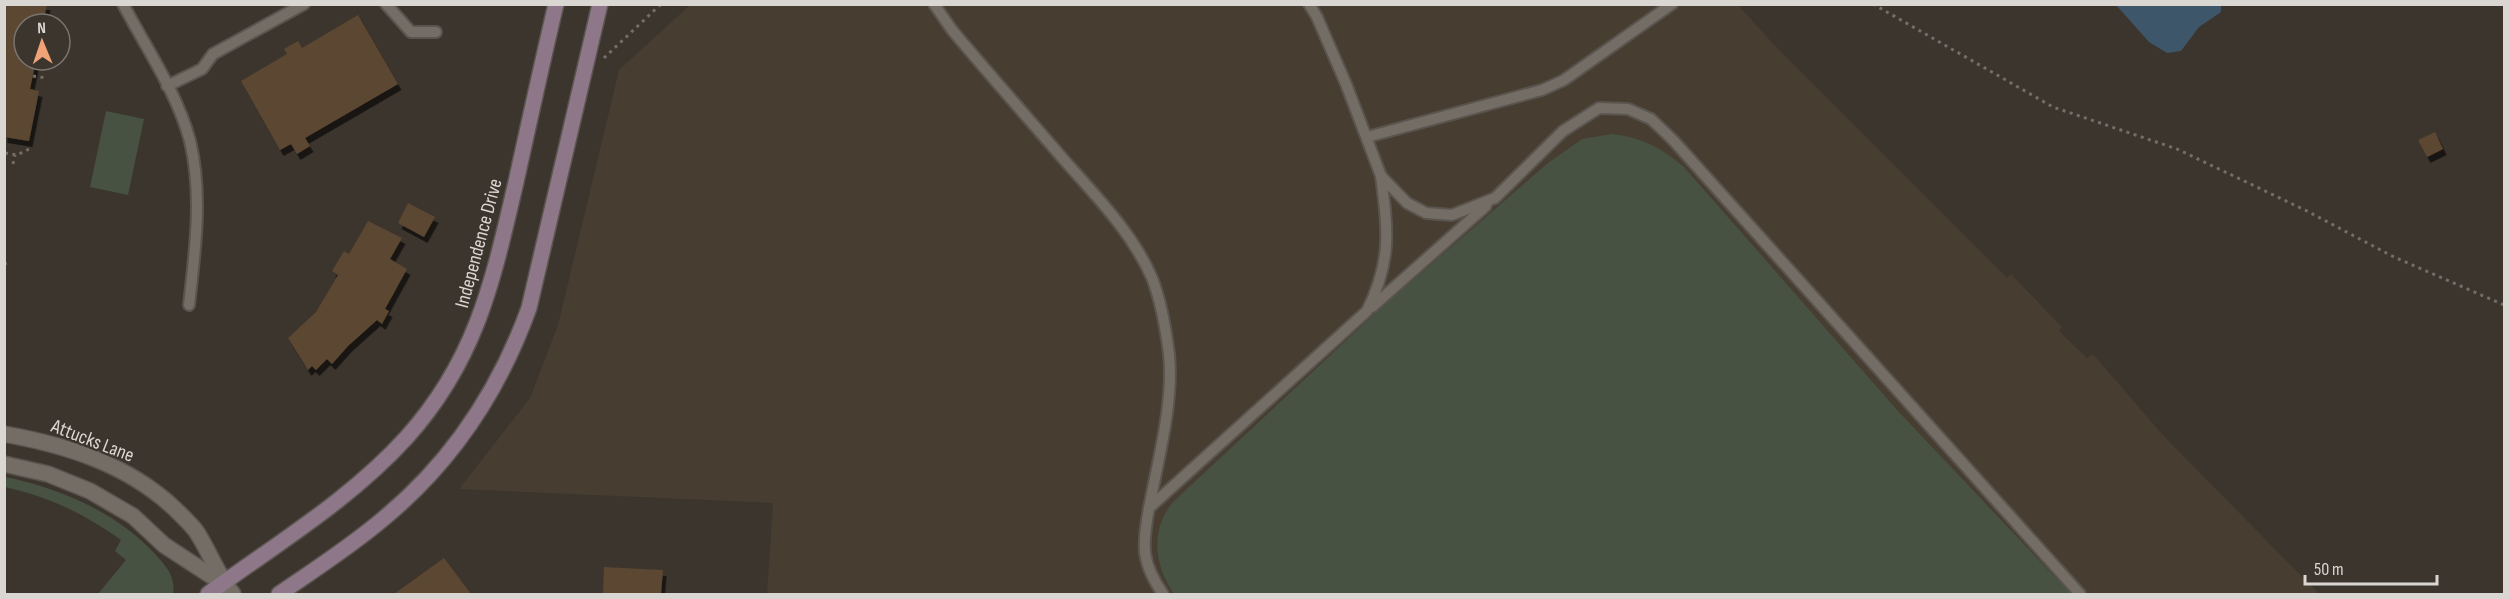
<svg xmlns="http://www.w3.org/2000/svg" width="2509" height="599" font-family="'Sofia Sans Condensed',sans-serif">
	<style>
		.built { fill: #473d31 }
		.green { fill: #475243 }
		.water { fill: #3d566a }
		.building { fill: #5b4730; filter: url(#shadow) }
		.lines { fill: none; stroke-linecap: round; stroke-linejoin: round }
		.lane-casing { stroke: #59544e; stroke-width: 14 }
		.street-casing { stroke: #59544e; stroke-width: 18 }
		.secondary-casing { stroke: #59544e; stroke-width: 18 }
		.path { stroke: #736e68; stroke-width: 3; stroke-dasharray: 3 4.5; stroke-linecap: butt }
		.lane { stroke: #746d66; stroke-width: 10 }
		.street { stroke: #746d66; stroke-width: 15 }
		.secondary { stroke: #8d7788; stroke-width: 15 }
		.labels { text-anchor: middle; stroke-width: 4.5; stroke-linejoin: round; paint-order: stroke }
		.street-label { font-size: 20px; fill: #dad6d2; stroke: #3b352e }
	</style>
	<defs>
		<filter id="shadow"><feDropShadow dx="3.5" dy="6" stdDeviation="0" flood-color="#0009"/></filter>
	</defs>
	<rect width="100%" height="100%" fill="#3b352e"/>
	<polygon class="built" points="690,5 1738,5 1778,49 2007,278 2011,274 2062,327 2059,331 2087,358 2093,354 2162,434 2319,594 767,594 773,503 459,489 530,398 558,325 619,70"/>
	<g class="green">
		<polygon points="106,111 144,119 128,195 90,187"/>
		<path d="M1612 134C1641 137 1662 148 1684 167L1898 411 2071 594H1174C1154 565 1150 530 1173 502L1382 307 1548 163 1582 139Z"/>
		<path d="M5 477C60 488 116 512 155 554 166 566 176 577 173 594H98L126 560 115 551 121 540C85 514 49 497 5 487Z"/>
	</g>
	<polygon class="water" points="2116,5 2221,5 2221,12 2199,27 2181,51 2167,53 2149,42"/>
	<g class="building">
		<polygon points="4,4 47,4 43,24 24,24 24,60 36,60 30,89 39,91 29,141 4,137"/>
		<polygon points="358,15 398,84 305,138 310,146 297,154 291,144 280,150 241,81 287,54 284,49 298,41 302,48"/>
		<polygon points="2435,132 2443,149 2427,157 2418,140"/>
		<polygon points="408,203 435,217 424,237 398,223"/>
		<polygon points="368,221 402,238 390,259 407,269 385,309 389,311 382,324 377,320 348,346 332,364 327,359 316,370 312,366 308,370 288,338 316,312 338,275 332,271 344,251 349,254"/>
		<polygon points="444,558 471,594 394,594"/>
		<polygon points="604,567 663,570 661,594 603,594"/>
	</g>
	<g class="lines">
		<defs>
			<g id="lane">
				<path d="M123 4C146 48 177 92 190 141 203 195 195 251 189 305"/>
				<polyline points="386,4 411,32 436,32"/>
				<path d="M934 4 952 30C989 74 1027 117 1065 161 1097 197 1133 234 1152 278 1161 301 1166 330 1169 354 1174 402 1158 460 1149 508"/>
				<polyline points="1309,4 1317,17 1346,84 1381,176"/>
				<polyline points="167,86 202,69 213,54 304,4"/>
				<polyline points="1367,137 1542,90 1564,80 1672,4"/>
				<polyline points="1372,307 1486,206"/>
				<path d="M1163 594C1141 562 1142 546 1149 508L1367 311C1392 260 1388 231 1381 176L1407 203 1426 213 1452 215 1495 198 1563 131 1599 108 1628 109 1651 119 1673 140 2080 594"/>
			</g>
			<g id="street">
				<path d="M4 434C66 445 127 464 174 508 181 515 190 523 196 531 210 552 217 575 233 594"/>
				<polyline points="4,464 48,474 90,491 133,516 164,545 222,583"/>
			</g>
			<g id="secondary">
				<path d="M208 594C276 544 350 500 407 437 477 359 493 280 516 182 529 123 542 63 556 4"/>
				<path d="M279 594C314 570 350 547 383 519 451 463 499 391 529 308L600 4"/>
			</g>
		</defs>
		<use href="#lane" class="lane-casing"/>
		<use href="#street" class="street-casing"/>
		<use href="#secondary" class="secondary-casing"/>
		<g class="path">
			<polyline points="1873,4 2053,107 2177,149 2305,210 2394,257 2504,305"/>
			<polyline points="604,58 661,4"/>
			<polyline points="33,76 46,78"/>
			<polyline points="5,153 17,155 31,148"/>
			<polyline points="13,164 15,155"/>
			<polyline points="4,264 7,263"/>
			<polyline points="4,277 5,277"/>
		</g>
		<use href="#lane" class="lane"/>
		<use href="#street" class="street"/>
		<use href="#secondary" class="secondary"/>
	</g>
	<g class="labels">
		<g class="street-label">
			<text transform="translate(478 243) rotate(-75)" y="7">Independence Drive</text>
			<text transform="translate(93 440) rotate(21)" y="7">Attucks Lane</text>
		</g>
	</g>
	<rect width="2509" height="599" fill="none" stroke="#dad6d2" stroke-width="12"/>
	<g transform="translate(42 42) rotate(358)"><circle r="28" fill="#3b352e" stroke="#7b7570" stroke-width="1.5"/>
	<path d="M0-4.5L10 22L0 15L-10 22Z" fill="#efa377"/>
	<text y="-9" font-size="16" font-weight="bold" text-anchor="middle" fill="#dad6d2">N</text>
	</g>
	<path d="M2305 575v9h132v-9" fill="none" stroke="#dad6d2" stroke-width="3"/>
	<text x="2314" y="575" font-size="18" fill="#dad6d2" stroke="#3b352e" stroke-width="4.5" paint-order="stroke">50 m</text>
</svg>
